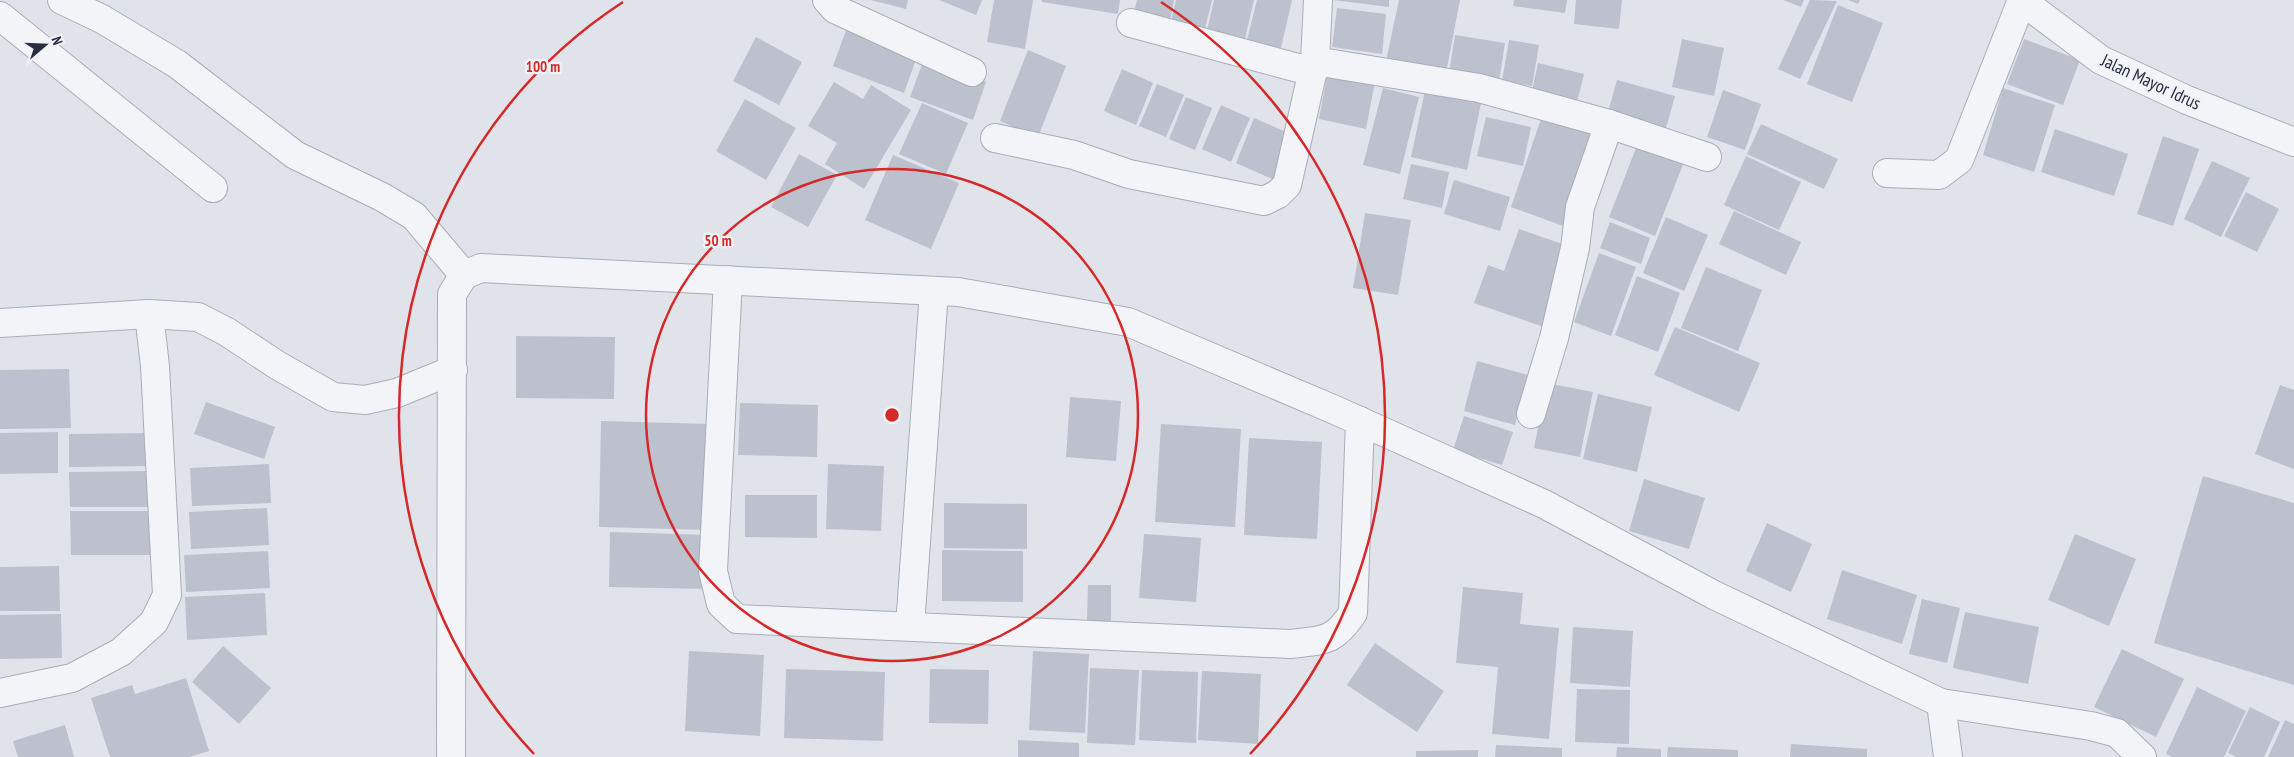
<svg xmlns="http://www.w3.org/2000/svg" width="2294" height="757" font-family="'PT Sans Narrow',sans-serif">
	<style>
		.building { fill: #bdc1cd }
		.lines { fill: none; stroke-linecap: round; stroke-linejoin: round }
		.minor-casing { stroke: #a8adb8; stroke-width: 30 }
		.minor { stroke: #f3f4f8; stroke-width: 28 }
		.ring { fill: none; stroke: #d62828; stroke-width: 2.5 }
		.labels { text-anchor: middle; stroke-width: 4.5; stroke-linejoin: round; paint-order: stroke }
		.street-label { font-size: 18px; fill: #272e43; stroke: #f0f2f7 }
		.centre { fill: #d62828; stroke: #f0f2f7; stroke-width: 2.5 }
		.ring-label { font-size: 15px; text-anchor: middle; font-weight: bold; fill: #d62828; stroke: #f0f2f7; stroke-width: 4.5; stroke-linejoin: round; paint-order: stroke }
	</style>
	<rect width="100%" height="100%" fill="#e0e3ea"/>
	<g class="building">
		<polygon points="871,0 908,0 906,9"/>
		<polygon points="939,0 982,0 976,15"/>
		<polygon points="994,0 1033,0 1025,49 987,42"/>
		<polygon points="1042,0 1120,0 1118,14 1042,2"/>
		<polygon points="1137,0 1174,0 1170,21 1134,12"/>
		<polygon points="1176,0 1212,0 1205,29 1171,21"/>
		<polygon points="1214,0 1254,0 1245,39 1207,30"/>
		<polygon points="1257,0 1292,0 1281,48 1247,40"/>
		<polygon points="1333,0 1389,0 1389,7"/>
		<polygon points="1399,0 1460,0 1446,73 1386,61"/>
		<polygon points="1514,0 1567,0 1565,13 1513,6"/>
		<polygon points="1576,0 1622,0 1619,29 1574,24"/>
		<polygon points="1783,0 1804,0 1801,7"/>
		<polygon points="1810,0 1837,1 1800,79 1778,69"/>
		<polygon points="1848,0 1860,0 1858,4"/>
		<polygon points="1838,5 1883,23 1852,102 1807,84"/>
		<polygon points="1337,8 1386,14 1382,54 1332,47"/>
		<polygon points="848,25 919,51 904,93 833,66"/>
		<polygon points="1455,35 1505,43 1498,88 1448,80"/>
		<polygon points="756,37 802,62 779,105 733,81"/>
		<polygon points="1682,39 1724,48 1714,96 1672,87"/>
		<polygon points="2024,39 2080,60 2063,105 2007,84"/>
		<polygon points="1509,40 1539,45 1532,86 1502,81"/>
		<polygon points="1028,50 1066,66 1038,137 1000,121"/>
		<polygon points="924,59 986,82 973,120 910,97"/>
		<polygon points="1538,63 1584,74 1575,111 1530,100"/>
		<polygon points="1122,69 1153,83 1136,125 1104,111"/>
		<polygon points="1328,71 1375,81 1366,129 1319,119"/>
		<polygon points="1617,80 1675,96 1664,135 1606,119"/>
		<polygon points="834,82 863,99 871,85 911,110 864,189 825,164 837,143 808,126"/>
		<polygon points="1157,84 1184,95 1166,137 1139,126"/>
		<polygon points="1426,86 1482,99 1467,170 1411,157"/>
		<polygon points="1383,88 1419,97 1400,174 1363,165"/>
		<polygon points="2003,88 2055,105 2034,172 1983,155"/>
		<polygon points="1723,90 1761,104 1745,150 1707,137"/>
		<polygon points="1186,97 1212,108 1195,150 1169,139"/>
		<polygon points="745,99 796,128 766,180 716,151"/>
		<polygon points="922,103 968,123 946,174 899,154"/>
		<polygon points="1221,105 1250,118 1231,162 1202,149"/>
		<polygon points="1543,113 1599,132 1566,227 1511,207"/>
		<polygon points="1486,117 1531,127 1523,166 1477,156"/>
		<polygon points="1254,118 1293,135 1274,180 1236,163"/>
		<polygon points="1761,124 1838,159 1824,189 1747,154"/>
		<polygon points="2055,129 2128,154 2114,196 2041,172"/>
		<polygon points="2163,136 2199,149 2173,226 2137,214"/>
		<polygon points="1638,143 1684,162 1655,236 1609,217"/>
		<polygon points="799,154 837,175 808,227 771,207"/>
		<polygon points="893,155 959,183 931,249 865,220"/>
		<polygon points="1746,156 1801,182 1779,230 1724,205"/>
		<polygon points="2212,161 2250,178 2221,237 2184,219"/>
		<polygon points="1411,164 1449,172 1442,208 1403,199"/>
		<polygon points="1454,180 1510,197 1500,231 1444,214"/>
		<polygon points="2246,192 2279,209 2257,252 2224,236"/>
		<polygon points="1734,211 1801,242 1786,275 1719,244"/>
		<polygon points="1365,213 1411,220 1398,295 1353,288"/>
		<polygon points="1666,217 1708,235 1684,291 1643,273"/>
		<polygon points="1610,222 1650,238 1641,264 1600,248"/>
		<polygon points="1519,229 1571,247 1544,327 1474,303 1488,265 1504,271"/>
		<polygon points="1599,253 1636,267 1611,336 1574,322"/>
		<polygon points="1706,267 1762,290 1738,351 1681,328"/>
		<polygon points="1637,276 1680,293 1658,352 1615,335"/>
		<polygon points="1675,327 1760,363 1739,412 1654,375"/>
		<polygon points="516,336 615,337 614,399 516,398"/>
		<polygon points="1477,361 1528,375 1515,425 1464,411"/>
		<polygon points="69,369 71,428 0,429 0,370"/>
		<polygon points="1547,383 1593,392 1580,457 1534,448"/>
		<polygon points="2280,385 2294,390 2294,469 2255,454"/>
		<polygon points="1598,394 1652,407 1637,472 1583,459"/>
		<polygon points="1070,397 1121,401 1116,461 1066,457"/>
		<polygon points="206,402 275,427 264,459 194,434"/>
		<polygon points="740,403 818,405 817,457 738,455"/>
		<polygon points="1464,416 1513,432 1502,465 1453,450"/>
		<polygon points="601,421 711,424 709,530 599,527"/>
		<polygon points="1161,424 1241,429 1235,527 1155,522"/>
		<polygon points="58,432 58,473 0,474 0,433"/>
		<polygon points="151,433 152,466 69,467 69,434"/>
		<polygon points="1249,438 1322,442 1317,539 1244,535"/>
		<polygon points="269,464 271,503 192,506 190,468"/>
		<polygon points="828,464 884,466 881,531 826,529"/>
		<polygon points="152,471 152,507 70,507 69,472"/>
		<polygon points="2203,476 2294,503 2294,685 2154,643"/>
		<polygon points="1644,479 1705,498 1689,549 1629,531"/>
		<polygon points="745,495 817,495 817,538 745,537"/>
		<polygon points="944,503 1027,504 1027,549 944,548"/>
		<polygon points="267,508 269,545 191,549 189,512"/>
		<polygon points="70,511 153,511 153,555 71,555"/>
		<polygon points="1767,523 1812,544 1791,592 1746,571"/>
		<polygon points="610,532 712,535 711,589 609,587"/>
		<polygon points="1144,534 1201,538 1196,602 1139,598"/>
		<polygon points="2075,534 2136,559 2109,626 2048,600"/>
		<polygon points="942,550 1023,551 1023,602 942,601"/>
		<polygon points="268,551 270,588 186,592 184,555"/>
		<polygon points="59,566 60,611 0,611 0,567"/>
		<polygon points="1842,570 1917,595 1902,644 1827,619"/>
		<polygon points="1088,585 1111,585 1111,622 1087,621"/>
		<polygon points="1463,587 1523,593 1520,624 1559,628 1549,739 1492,734 1498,667 1456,663"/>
		<polygon points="265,593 267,635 187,640 185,597"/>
		<polygon points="1922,599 1960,608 1947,663 1909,654"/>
		<polygon points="1965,612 2039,627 2028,684 1953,668"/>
		<polygon points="61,614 62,658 0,659 0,615"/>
		<polygon points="1573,627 1633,631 1630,687 1570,683"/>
		<polygon points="1375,643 1444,691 1417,732 1347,685"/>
		<polygon points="223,646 271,688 239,724 192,682"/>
		<polygon points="2122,649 2184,679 2156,737 2094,707"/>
		<polygon points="689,651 764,655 760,736 685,731"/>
		<polygon points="1033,651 1089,654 1085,733 1029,730"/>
		<polygon points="1090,668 1139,670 1135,745 1087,743"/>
		<polygon points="786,669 885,672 883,741 784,738"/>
		<polygon points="930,669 989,670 988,724 929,723"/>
		<polygon points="1142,670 1198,672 1196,743 1139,740"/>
		<polygon points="1202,671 1261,674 1258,744 1198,740"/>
		<polygon points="186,678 209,751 189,757 110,757 91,698 132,685 135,694"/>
		<polygon points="2197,687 2246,711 2224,757 2172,757 2166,754"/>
		<polygon points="1577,689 1630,690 1629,744 1575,742"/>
		<polygon points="2250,707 2280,722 2264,757 2236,757 2228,753"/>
		<polygon points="2285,720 2294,724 2294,757 2268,757"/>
		<polygon points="65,725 74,757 18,757 13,741"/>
		<polygon points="1018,740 1079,743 1079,757 1018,757"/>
		<polygon points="1791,744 1867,749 1867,757 1790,757"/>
		<polygon points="1496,745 1562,748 1562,757 1495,757"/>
		<polygon points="1617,747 1661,749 1661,757 1616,757"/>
		<polygon points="1668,747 1738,750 1738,757 1667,757"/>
		<polygon points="1478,750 1478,757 1416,757 1416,751"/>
	</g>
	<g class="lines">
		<defs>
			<g id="minor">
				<polyline points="62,0 102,19 177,64 295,155 382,197 414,216 464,275"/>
				<polyline points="827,0 835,9 972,72"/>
				<polyline points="2021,0 2101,60 2187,100 2294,142"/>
				<polyline points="0,16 213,188"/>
				<polyline points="1131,23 1313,72"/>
				<polyline points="1315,61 1479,88 1609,124 1707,157"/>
				<polyline points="995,138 1074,155 1129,174 1264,201 1278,194 1287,185 1315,61 1318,0"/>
				<polyline points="1887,173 1939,175 1959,160 2022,0"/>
				<path d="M728 280 713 571 721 604 737 619 1290 644C1323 640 1333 643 1353 613L1360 421"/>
				<polyline points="0,323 149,314 198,317 227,332 277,365 333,397 365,400 397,393 453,370"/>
				<polyline points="1531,414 1554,338 1575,248 1580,207 1609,124"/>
				<polyline points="910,626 934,291"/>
				<polyline points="0,693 72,678 121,652 154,622 167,595 155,366 149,314"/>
				<polyline points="1941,703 1948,757"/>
				<polyline points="451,757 452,294 464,275 481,268 958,292 1128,322 1335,410 1544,504 1714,595 1941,703 2091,726 2117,733 2142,757"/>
			</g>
		</defs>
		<use href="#minor" class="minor-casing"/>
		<use href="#minor" class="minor"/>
	</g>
	<g class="ring">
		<circle cx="892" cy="415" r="246"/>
		<path d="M534 754A493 493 0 0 1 623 2M1161 2A493 493 0 0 1 1250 754"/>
	</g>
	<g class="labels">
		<g class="street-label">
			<text transform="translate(2151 82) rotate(25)" y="6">Jalan Mayor Idrus</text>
		</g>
	</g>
	<circle cx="892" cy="415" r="8" class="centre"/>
	<g class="ring-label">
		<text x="543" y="72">100 m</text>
		<text x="718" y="246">50 m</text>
	</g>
	<g transform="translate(45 45) rotate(71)" stroke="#f0f2f7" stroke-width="4" paint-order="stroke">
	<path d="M0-4L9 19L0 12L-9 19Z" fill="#272e43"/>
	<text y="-8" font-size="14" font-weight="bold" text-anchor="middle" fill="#272e43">N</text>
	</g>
</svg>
